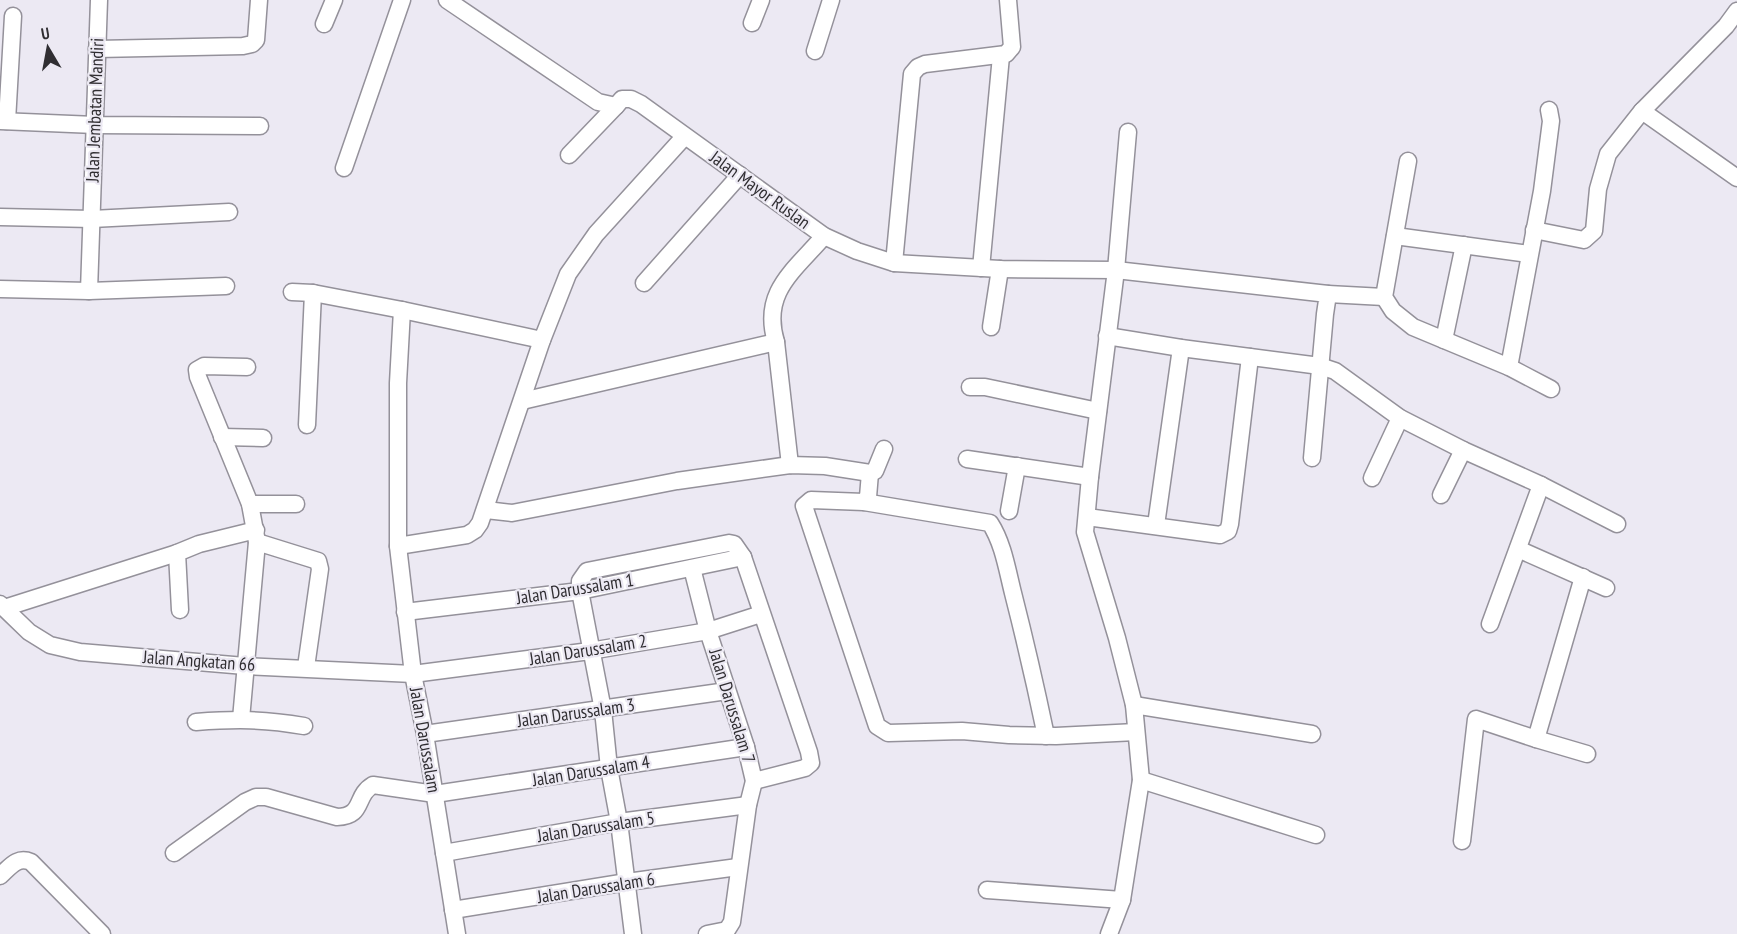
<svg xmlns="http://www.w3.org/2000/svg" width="1737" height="934" font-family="'PT Sans Narrow',sans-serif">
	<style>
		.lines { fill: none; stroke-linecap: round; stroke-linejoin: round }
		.minor-casing { stroke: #94919a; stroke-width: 19 }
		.minor { stroke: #fff; stroke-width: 16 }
		.labels { text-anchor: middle; stroke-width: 4.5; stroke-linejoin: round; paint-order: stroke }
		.street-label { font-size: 18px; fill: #302e32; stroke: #ece9f3 }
	</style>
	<rect width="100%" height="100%" fill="#ece9f3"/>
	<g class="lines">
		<defs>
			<g id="minor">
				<polyline points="447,0 598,102 616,106 622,99 631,99 641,104 824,236 857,251 894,263 1000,269 1116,270 1328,294 1325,314 1312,458"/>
				<polyline points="752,23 761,0"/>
				<polyline points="324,24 334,0"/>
				<polyline points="97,49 243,46 252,44 256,40 259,0"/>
				<polyline points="815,51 831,0"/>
				<polyline points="1642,111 1737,178"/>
				<polyline points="0,121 95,125 260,126"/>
				<polyline points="7,121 13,16"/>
				<polyline points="569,155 616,106"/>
				<polyline points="1408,161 1384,297 1393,311 1413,327 1509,367 1551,389"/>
				<polyline points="344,168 402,0"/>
				<polyline points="0,217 92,219 229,212"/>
				<polyline points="1534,230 1584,240 1594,231 1598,189 1608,154 1642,111 1726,26 1737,11"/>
				<polyline points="1395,236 1529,254"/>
				<polyline points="894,263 912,74 918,67 925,64 1006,54 1012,47 1008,0"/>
				<polyline points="981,268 1001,56"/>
				<polyline points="644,283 740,175"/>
				<polyline points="0,289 89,291 226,286"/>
				<polyline points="89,291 99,0"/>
				<polyline points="292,292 313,293 402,310 542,340"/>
				<polyline points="1328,294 1384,297"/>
				<polyline points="402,310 398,383 398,546 413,674 425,734 457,934"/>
				<polyline points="991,327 1000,269"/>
				<polyline points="1107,336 1181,348 1320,366 1335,371 1400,418 1463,450 1541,485 1617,524"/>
				<polyline points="1444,340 1464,245"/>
				<polyline points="1509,367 1542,191 1551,121 1549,110"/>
				<polyline points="970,387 985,387 1098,411"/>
				<polyline points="522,401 776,342"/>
				<polyline points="307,425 313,293"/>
				<polyline points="222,437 263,438"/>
				<polyline points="967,459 1090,477"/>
				<path d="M790 465 776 342C761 292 794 271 824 236"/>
				<polyline points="870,473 868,497 864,502 811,500 804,506 877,726 888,733 962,731 1009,735 1056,736 1136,732"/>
				<polyline points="1372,478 1400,418"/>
				<polyline points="1441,495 1463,450"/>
				<path d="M864 502 990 523C1003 543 1007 569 1013 593 1025 640 1036 688 1046 736"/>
				<polyline points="250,504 296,504"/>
				<polyline points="486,510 512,513 677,481 790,465 825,466 870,473 875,471 884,449"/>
				<polyline points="1009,511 1017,466"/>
				<polyline points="1087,517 1220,535 1228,531 1230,524 1250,357"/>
				<polyline points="1156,525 1181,348"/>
				<polyline points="257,542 318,561 320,569 306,667"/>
				<polyline points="398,546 467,535 475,530 480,523 542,340 568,274 596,234 684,137"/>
				<polyline points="1518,549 1606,588"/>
				<polyline points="692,568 708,631 746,747 754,781 748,805 732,922 727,930 707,934"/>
				<polyline points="0,604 29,632 50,645 80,652 245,666 413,674 590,651 708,631 761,614"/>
				<polyline points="4,608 177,553"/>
				<polyline points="180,610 177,553 199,544 256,530"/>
				<polyline points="405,612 580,591 743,557"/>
				<polyline points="1490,624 1541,485"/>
				<polyline points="1134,705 1312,734"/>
				<polyline points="241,719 257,542 250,504 198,377 197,370 204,366 247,367"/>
				<path d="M196 722C236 719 264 719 304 726"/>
				<polyline points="425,734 727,691"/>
				<polyline points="1536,739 1587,754"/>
				<polyline points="1141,780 1316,835"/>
				<polyline points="1462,841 1476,719 1536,739 1583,577"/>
				<path d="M174 853 245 802 256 797H266L337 817C365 816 354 796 373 785L435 794 746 747"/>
				<polyline points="444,853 619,822 748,805"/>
				<path d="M0 876C10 867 17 856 31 862L102 934"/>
				<polyline points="987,890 1122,900"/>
				<polyline points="453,910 627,882 738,867"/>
				<polyline points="633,934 619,822 609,768 603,710 580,591 580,581 587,571 729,543 734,544 743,557 809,752 811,763 805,768 754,781"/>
				<polyline points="1109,934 1122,900 1141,780 1134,705 1117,638 1085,532 1090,477 1116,270 1128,132"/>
			</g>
		</defs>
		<use href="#minor" class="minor-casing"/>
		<use href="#minor" class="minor"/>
	</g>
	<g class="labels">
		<g class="street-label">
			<text transform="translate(95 110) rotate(-88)" y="6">Jalan Jembatan Mandiri</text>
			<text transform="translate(760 190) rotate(36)" y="6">Jalan Mayor Ruslan</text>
			<text transform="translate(575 589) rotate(-9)" y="6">Jalan Darussalam 1</text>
			<text transform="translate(588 650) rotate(-9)" y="6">Jalan Darussalam 2</text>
			<text transform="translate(199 661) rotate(4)" y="6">Jalan Angkatan 66</text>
			<text transform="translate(732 706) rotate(73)" y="6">Jalan Darussalam 7</text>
			<text transform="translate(576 713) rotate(-8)" y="6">Jalan Darussalam 3</text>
			<text transform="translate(425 740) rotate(80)" y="6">Jalan Darussalam</text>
			<text transform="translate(591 771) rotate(-9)" y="6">Jalan Darussalam 4</text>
			<text transform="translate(596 827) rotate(-9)" y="6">Jalan Darussalam 5</text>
			<text transform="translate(596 888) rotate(-9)" y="6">Jalan Darussalam 6</text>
		</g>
	</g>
	<g transform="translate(48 48) rotate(350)" stroke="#ece9f3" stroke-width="4.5" paint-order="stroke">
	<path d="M0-4.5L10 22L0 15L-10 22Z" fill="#302e32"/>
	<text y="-9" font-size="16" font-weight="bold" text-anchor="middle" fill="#302e32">U</text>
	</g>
</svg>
